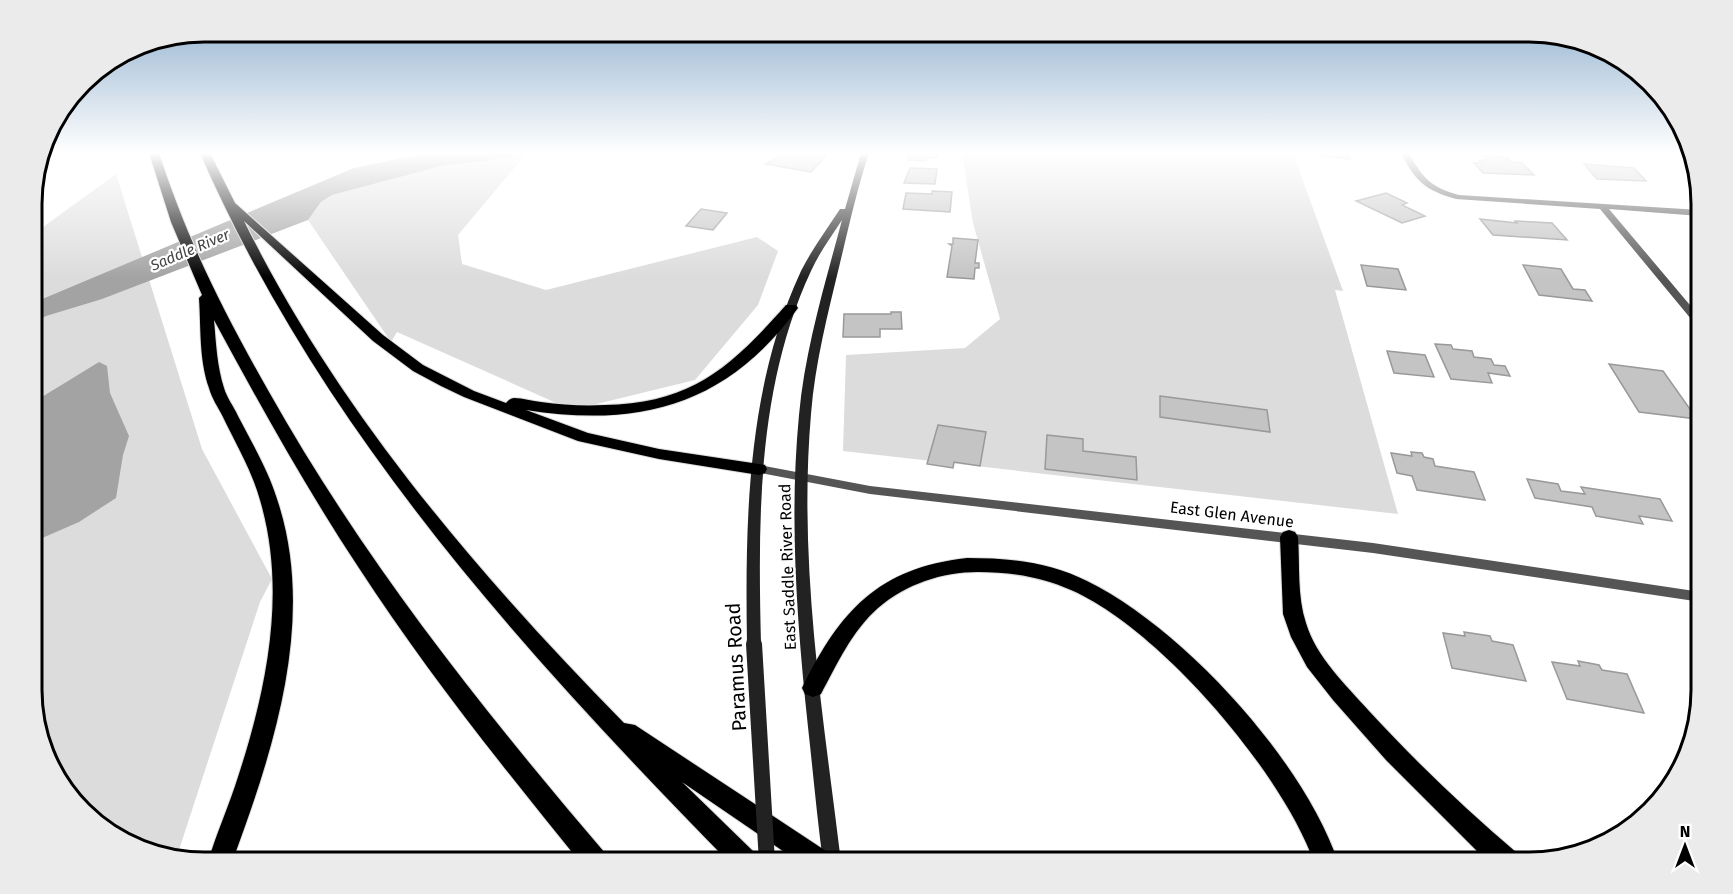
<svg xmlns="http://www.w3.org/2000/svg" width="1733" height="894" font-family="'Fira Sans',sans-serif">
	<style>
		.green { fill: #dcdcdc }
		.water { fill: #a3a3a3 }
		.building { fill: #c4c4c4; stroke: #999; stroke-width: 1.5 }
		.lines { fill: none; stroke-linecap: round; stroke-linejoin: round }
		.trunk-casing { stroke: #dbdbdb; stroke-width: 2 }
		.minor { fill: #555; fill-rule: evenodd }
		.tertiary { fill: #555; fill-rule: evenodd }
		.secondary { fill: #222; fill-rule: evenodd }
		.trunk { fill: #000; fill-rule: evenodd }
		.secondary-bridge { stroke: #222; stroke-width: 16 }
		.labels { text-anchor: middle; stroke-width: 4.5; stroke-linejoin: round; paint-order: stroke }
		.far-water-label { font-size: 15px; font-style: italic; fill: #444; stroke: #fff }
		.street-label { font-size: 16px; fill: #000; stroke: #fff }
		.near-street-label { font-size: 20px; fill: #000; stroke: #fff }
		.rim { fill: none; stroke: #000; stroke-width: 3 }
	</style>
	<rect width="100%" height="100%" fill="#fff"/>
	<g class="green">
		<polygon points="962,153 1293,153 1343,291 1335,290 1398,514 843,451 846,355 965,348 1000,319 973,223"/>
		<polygon points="526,154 458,235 462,264 546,290 757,237 778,251 758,305 695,380 572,410 397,332 391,342 308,220 321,202 332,195 445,165 488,161"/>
		<polygon points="116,174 202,449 272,579 260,602 177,856 127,845 67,795 33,713 32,235"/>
	</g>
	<g class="water">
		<polygon points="427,153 529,153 488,161 445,165 332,195 321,202 308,220 102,299 46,316 32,324 32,305 40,300 354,168"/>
		<polygon points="99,362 107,366 110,393 129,436 123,455 116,498 79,522 33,542 32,403"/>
	</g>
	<g class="building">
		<polygon points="912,153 938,153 937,158 926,158 926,161 908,160 909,155"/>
		<polygon points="1319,153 1348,153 1350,159 1320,156"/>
		<polygon points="784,154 809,156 812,154 826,156 811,172 765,164"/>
		<polygon points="1484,156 1507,157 1512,162 1522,163 1534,175 1483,173 1474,163 1482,163 1479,160 1487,160"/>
		<polygon points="1584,164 1634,168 1646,181 1597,179"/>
		<polygon points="910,168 937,169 935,184 904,183"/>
		<polygon points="932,191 952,192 950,212 903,209 906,193 932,194"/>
		<polygon points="1386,193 1407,203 1402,205 1425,216 1402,223 1356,201"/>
		<polygon points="701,209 727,213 713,230 686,226"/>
		<polygon points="1480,219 1517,223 1515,221 1552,223 1567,240 1493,235"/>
		<polygon points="953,238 978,240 975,263 979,263 979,268 975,268 974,279 947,277 952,246 949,244 953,244"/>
		<polygon points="1361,265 1398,269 1406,290 1367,286"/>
		<polygon points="1523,265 1561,269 1573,289 1585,290 1592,301 1539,295"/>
		<polygon points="891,312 901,312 902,329 880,329 880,337 843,337 844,314 891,314"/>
		<polygon points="1435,344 1451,345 1453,349 1472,351 1474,357 1491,359 1494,365 1505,366 1510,376 1488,373 1492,383 1451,379"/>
		<polygon points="1387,351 1425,355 1434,377 1394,373"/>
		<polygon points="1609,364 1663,371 1697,419 1639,412"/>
		<polygon points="1160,396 1267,410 1270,432 1160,417"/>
		<polygon points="938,425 986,432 980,466 954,462 953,468 927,464"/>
		<polygon points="1047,435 1083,439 1083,451 1136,457 1137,480 1045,469"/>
		<polygon points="1411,452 1422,453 1424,457 1433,459 1435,466 1474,472 1485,500 1417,490 1412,476 1397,473 1391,453 1412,456"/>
		<polygon points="1527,479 1558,484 1561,491 1585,494 1581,487 1660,499 1672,521 1639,516 1643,524 1596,516 1592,507 1535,498"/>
		<polygon points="1464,632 1490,636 1492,641 1513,645 1526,681 1452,668 1443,633 1465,636"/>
		<polygon points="1578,661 1599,665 1602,670 1627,674 1644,713 1567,699 1552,662 1580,666"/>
	</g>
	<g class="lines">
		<defs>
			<g id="trunk">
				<path d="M149 153H159C188 242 223 311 269 392 363 559 481 708 605 853L608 862H580C503 767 426 671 359 568 306 488 260 405 214 320 216 343 217 366 224 388 227 398 234 407 238 416 252 443 268 470 277 499 317 618 274 749 232 862H208C216 834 229 806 238 777 267 688 287 591 260 500 252 471 236 444 223 417 218 407 212 399 209 388 199 360 201 328 199 298L202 295 171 222Z"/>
				<path d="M200 153H210L235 203 383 335 423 365 474 391 506 403C509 400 509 399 514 398 523 398 532 401 541 402 562 405 584 406 605 405 692 403 731 367 786 305H796L798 308C727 405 641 428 526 410L588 433 659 449 765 465 767 469 765 473 759 475 659 459 578 441 464 397 441 386 413 371 373 341 244 221C337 410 478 574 624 723L635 725 829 853 832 862H799L682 782 755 853 759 862H729C521 650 320 428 200 153Z"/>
				<path d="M1289 530 1295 532 1298 537C1300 565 1297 596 1306 623 1316 657 1346 685 1369 711 1416 762 1465 809 1517 853L1521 862H1489L1479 853 1386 760 1333 700 1307 667 1291 637 1283 614 1280 537 1283 532Z"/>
				<path d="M967 558C1009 558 1049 562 1087 581 1183 628 1304 761 1338 862H1314C1281 771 1160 629 1071 590 1041 577 1011 572 978 572 942 572 906 584 878 608 852 631 837 664 821 694L813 697 805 694 802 688C840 611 878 568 967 558Z"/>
			</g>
		</defs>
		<use href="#trunk" class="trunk-casing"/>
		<path class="minor" d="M1401 153H1409C1423 179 1431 187 1459 195L1700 210V216L1609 209 1700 317V326L1696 325 1600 209 1456 199C1425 190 1416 182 1401 153Z"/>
		<polygon class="tertiary" points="759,465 870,486 1373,543 1701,592 1701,602 1373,553 870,494 755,472 753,469 755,466"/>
		<path class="secondary" d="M861 153H869C857 189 849 226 840 263 828 313 815 363 811 414 798 564 823 714 841 862H823C817 817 813 772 808 727 797 623 789 519 799 415 805 349 825 284 842 220 831 237 819 253 811 271 757 387 758 519 761 644L759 648 754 650 749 648 747 644C745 519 747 387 801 271 812 249 827 229 840 209H845Z"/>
		<use href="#trunk" class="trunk"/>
		<polyline class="secondary-bridge" points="754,644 767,862"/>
	</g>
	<linearGradient id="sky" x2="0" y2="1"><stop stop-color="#8cadcc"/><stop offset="0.55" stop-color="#fff"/><stop offset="1" stop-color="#fff" stop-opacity="0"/></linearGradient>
	<rect width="1733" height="278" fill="url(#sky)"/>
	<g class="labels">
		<g class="far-water-label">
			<text transform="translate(190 250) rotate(-23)" y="5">Saddle River</text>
		</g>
		<g class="street-label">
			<text transform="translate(1232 514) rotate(7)" y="6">East Glen Avenue</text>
			<text transform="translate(787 567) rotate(-92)" y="6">East Saddle River Road</text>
		</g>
		<g class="near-street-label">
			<text transform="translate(736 667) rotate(-93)" y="7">Paramus Road</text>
		</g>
	</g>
	<path d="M0 0H1733V894H0ZM204 42H1529A162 162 0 0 1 1691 204V690A162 162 0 0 1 1529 852H204A162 162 0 0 1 42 690V204A162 162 0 0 1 204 42Z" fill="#ebebeb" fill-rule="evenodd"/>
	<path class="rim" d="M204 42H1529A162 162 0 0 1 1691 204V690A162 162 0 0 1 1529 852H204A162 162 0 0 1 42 690V204A162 162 0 0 1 204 42Z"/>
	<g transform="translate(1685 846)" stroke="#ffffff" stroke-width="4.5" paint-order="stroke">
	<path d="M0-4.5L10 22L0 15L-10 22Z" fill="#000000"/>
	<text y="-9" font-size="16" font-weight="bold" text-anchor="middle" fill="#000000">N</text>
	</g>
</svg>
